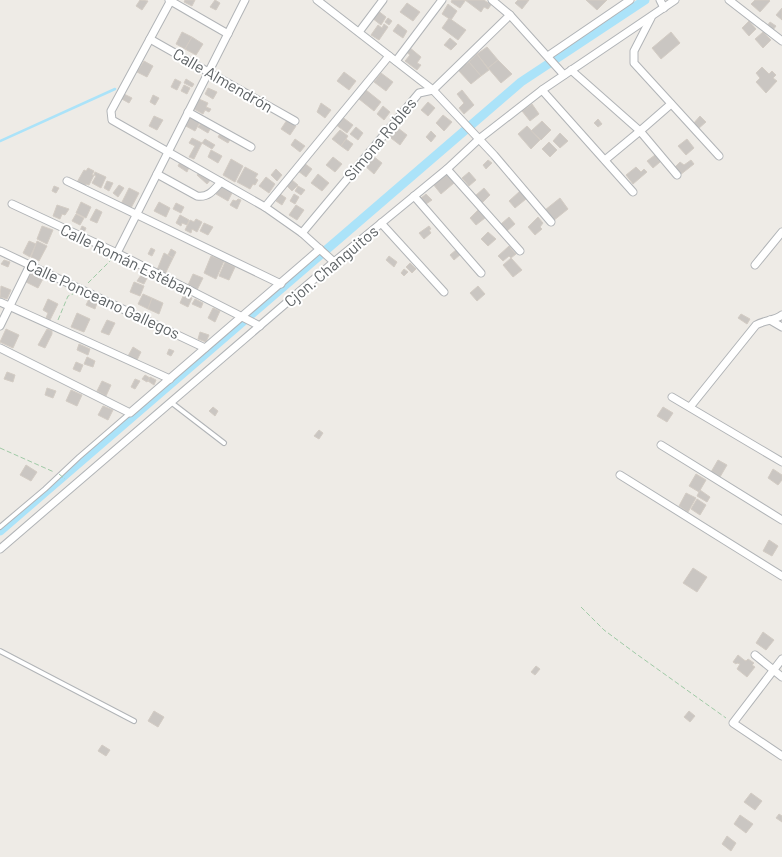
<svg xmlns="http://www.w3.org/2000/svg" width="782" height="857" font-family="Barlow,sans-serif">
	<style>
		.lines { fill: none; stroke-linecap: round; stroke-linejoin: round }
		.stream { stroke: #abe3f9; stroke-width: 2.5 }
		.canal { stroke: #abe3f9; stroke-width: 9 }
		.building { fill: #cac6c2; stroke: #d3ccc4 }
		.service-casing { stroke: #b1b4b7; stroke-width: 6 }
		.minor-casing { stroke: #b1b4b7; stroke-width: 9 }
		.path { stroke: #a0caa6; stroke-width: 1; stroke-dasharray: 5 2.5; stroke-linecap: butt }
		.service { stroke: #fff; stroke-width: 4 }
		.minor { stroke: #fff; stroke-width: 7 }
		.path-bridge { stroke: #a0caa6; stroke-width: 1; stroke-dasharray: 5 2.5; stroke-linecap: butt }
		.labels { text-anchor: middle; stroke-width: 4; stroke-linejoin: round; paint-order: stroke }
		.street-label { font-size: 16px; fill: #5d6265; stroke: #fff }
	</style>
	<rect width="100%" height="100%" fill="#eeebe6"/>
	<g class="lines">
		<polyline class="stream" points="0,141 115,89"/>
		<polyline class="canal" points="0,531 521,82 645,0"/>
	</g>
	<g class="building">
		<polygon points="140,0 148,1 142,10 136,6"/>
		<polygon points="185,0 195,0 192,6 184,2"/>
		<polygon points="215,0 220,3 216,10 210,7"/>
		<polygon points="452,0 464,0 465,1 460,8 451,2"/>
		<polygon points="465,0 484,0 491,5 488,9 484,7 481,12"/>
		<polygon points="518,0 529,0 522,9 515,3"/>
		<polygon points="586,0 607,0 597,10"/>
		<polygon points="755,0 769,0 770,1 760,12 751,4"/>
		<polygon points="407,3 420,12 413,21 400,12"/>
		<polygon points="448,4 457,11 451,20 442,14"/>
		<polygon points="782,8 782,20 776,15"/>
		<polygon points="377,10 386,17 381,25 372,18"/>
		<polygon points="388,18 392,21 389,25 385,22"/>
		<polygon points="449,18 466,30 458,40 442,28"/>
		<polygon points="749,21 756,29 749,36 742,28"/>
		<polygon points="770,22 776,26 773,30 767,26"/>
		<polygon points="384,24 388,27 379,40 371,35 378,25 382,28"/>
		<polygon points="398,24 407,31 403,38 393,31"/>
		<polygon points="182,32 192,37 185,49 176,44"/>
		<polygon points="671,32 680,43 661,59 652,48"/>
		<polygon points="763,32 771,40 763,48 755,39"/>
		<polygon points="192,37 203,44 196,55 185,49"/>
		<polygon points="450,38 457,44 451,50 444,45"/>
		<polygon points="409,47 421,57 417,63 421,65 417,70 405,61 410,55 405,51"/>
		<polygon points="487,47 498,60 488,68 477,54"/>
		<polygon points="477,54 489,70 481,76 469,62"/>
		<polygon points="498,60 512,74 501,83 488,68"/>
		<polygon points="144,61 153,66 147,77 137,72"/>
		<polygon points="469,62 481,76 471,84 458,70"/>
		<polygon points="762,67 769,74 772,71 776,75 773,78 777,81 766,93 756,82 760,78 756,73"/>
		<polygon points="344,72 356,81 349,90 337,81"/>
		<polygon points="381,73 393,82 386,91 374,82"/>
		<polygon points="175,79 181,82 177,90 171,87"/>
		<polygon points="186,79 194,84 192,87 184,83"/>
		<polygon points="184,85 190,88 187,94 181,91"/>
		<polygon points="208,88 217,92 213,99 205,94"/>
		<polygon points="366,90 381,102 374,111 359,99"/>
		<polygon points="462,90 474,105 464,114 459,108 464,103 457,94"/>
		<polygon points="122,93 132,98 129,103 120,98"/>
		<polygon points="153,95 159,98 155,105 150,102"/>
		<polygon points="199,99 208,103 206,107 211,109 209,112 205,110 203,114 194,109"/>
		<polygon points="428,102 435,108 428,116 421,110"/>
		<polygon points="321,103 331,110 325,118 317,112"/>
		<polygon points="532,104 539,114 530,121 522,111"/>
		<polygon points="383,106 390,112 384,120 377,114"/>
		<polygon points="443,115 452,122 444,131 436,123"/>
		<polygon points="154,116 163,120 157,130 149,126"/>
		<polygon points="189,116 200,122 195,131 184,125"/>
		<polygon points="341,116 353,125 347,133 335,124"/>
		<polygon points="700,116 706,122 698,129 693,124"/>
		<polygon points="598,119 602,124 598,127 594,123"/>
		<polygon points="287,120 296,126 290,135 281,129"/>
		<polygon points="542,121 551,130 541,140 531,131"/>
		<polygon points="201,123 210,129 208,133 198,127"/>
		<polygon points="394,125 407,135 400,145 387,135"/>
		<polygon points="527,126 540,140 531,149 518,134"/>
		<polygon points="356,127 363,133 358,140 350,134"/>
		<polygon points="340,130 348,136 341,146 332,139"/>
		<polygon points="431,131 436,136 431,142 426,137"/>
		<polygon points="221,132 231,138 228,143 218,137"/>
		<polygon points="560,133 568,141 560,148 553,141"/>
		<polygon points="192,138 202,143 194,159 189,157 195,146 189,143"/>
		<polygon points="205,139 215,145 212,149 202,143"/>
		<polygon points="295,139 305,146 300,152 291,145"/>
		<polygon points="346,139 353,144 348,151 341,146"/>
		<polygon points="687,139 694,148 686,155 678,146"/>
		<polygon points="549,142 557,150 550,157 542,149"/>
		<polygon points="211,150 222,156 218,163 208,157"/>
		<polygon points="655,155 660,162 653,168 647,161"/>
		<polygon points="373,156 382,163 374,174 365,166"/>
		<polygon points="333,157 342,164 335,172 326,165"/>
		<polygon points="231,159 243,166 235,182 223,175"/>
		<polygon points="181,160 190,165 187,172 178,166"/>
		<polygon points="488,160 492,163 486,169 483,165"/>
		<polygon points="691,160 694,164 680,175 674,168 680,162 684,165"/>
		<polygon points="304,163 312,169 306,177 298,171"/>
		<polygon points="245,167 258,174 255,178 258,180 255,185 253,184 250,189 237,182"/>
		<polygon points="636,167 641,172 644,169 647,172 633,184 626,175"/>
		<polygon points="88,168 94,171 92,175 94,175 89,185 86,184 85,188 76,184 84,170 86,171"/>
		<polygon points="276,169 282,175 277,181 271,175"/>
		<polygon points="200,171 211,179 207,184 197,175"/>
		<polygon points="95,172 106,177 101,188 92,183 96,176 94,175"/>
		<polygon points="469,172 476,180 469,186 462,178"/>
		<polygon points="446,173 454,183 441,194 433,184"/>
		<polygon points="318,174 329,183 322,191 311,183"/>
		<polygon points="266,177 275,184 269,193 259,186"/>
		<polygon points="292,180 298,185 292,191 287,186"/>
		<polygon points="107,181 113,183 109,191 104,188"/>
		<polygon points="221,184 233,191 228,201 216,194"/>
		<polygon points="119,185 124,188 118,197 113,193"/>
		<polygon points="54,186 59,188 56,193 52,191"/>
		<polygon points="298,186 305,190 301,195 295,191"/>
		<polygon points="129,188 139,193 131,208 121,204"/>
		<polygon points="484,188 490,195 482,203 475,196"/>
		<polygon points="520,191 526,199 515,208 509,201"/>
		<polygon points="280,194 286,198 282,205 276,201"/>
		<polygon points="294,194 299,197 295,204 290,201"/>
		<polygon points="426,194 432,200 426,204 421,198"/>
		<polygon points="560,198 568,209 553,221 545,210"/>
		<polygon points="238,199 241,200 237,209 230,205 233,200 236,201"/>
		<polygon points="81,202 91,207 86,218 76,213"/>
		<polygon points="159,202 170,208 166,217 154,211"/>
		<polygon points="176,203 184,207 181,213 173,209"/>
		<polygon points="57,205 69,209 65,215 62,214 60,219 53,216"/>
		<polygon points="296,205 304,210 297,220 289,215"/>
		<polygon points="96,209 102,212 97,223 90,220"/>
		<polygon points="478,210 485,218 476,225 470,218"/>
		<polygon points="76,214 84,218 80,225 72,221"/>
		<polygon points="180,215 189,220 187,225 182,223 181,226 176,223"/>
		<polygon points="509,217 515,224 507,231 501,224"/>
		<polygon points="538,217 543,223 540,227 542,229 535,235 528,227"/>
		<polygon points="196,219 202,222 197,232 192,229 191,233 185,230 190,220 194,222"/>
		<polygon points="204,223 213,227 208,235 200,231"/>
		<polygon points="42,226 53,230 47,244 37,239"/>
		<polygon points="82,226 86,228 83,235 79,233"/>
		<polygon points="429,226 431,229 429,230 431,233 424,239 419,233"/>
		<polygon points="488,232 496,239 488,246 481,239"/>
		<polygon points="29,241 36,244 30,257 23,253"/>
		<polygon points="37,241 47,246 39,261 31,257"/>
		<polygon points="509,246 516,254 511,258 509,256 503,261 498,256"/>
		<polygon points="151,248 155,250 152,256 148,254"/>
		<polygon points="171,249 176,252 173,258 168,255"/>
		<polygon points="457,249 461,254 454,260 450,255"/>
		<polygon points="164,253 173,258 165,274 157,270"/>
		<polygon points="211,256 224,261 216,279 204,273"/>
		<polygon points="389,256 397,262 394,267 386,260"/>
		<polygon points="511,258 522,270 513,277 503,265"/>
		<polygon points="4,260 10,262 8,267 1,264"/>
		<polygon points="225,262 235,267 229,280 219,276"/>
		<polygon points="410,263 416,269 412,273 406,267"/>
		<polygon points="404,269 408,272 404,276 401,273"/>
		<polygon points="32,271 44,277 38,288 26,282"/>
		<polygon points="193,274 203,278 197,290 188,285"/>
		<polygon points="141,275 147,278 144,284 137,281"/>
		<polygon points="134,282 144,286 140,296 130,292"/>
		<polygon points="1,286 11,290 7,299 0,297"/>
		<polygon points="478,286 485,294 477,301 470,293"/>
		<polygon points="143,294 152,298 148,309 138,304"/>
		<polygon points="184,294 192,298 188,307 180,303"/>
		<polygon points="152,298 163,303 159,314 148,309"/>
		<polygon points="48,299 58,304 50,320 46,318 48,313 43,310"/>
		<polygon points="89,299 97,303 95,309 86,305"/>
		<polygon points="195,299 203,303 201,308 192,304"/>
		<polygon points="213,308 220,311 215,322 208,318"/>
		<polygon points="77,313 90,319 84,332 71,327"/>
		<polygon points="741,314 750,319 747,324 738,318"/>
		<polygon points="107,320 115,323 109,335 101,332"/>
		<polygon points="6,329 19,335 13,348 0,342"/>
		<polygon points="47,329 52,331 52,334 45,348 38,345"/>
		<polygon points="200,332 209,335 206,342 198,339"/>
		<polygon points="79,344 90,349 88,355 77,350"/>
		<polygon points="133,347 141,352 137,360 128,356"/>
		<polygon points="169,349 174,351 171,356 167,354"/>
		<polygon points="87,357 95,361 93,367 84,364"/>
		<polygon points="76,362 83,365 80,372 73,369"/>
		<polygon points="7,372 15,375 13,382 4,379"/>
		<polygon points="145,375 150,378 147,382 142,379"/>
		<polygon points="150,377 156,380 154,385 148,381"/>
		<polygon points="135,379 140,381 135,389 131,387"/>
		<polygon points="102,381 111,385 106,396 97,391"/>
		<polygon points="47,388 56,391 53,398 45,395"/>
		<polygon points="71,390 82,395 77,406 66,401"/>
		<polygon points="103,406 113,410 108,420 98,415"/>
		<polygon points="213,407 218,411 215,416 209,411"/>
		<polygon points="663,407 673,413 667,422 657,416"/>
		<polygon points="319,430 323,433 319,439 314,436"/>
		<polygon points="718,460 727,465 720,477 711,472"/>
		<polygon points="26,465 37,472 31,481 20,475"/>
		<polygon points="773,469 782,475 782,480 778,485 768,478"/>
		<polygon points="696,474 706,480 699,492 689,486"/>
		<polygon points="700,490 710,497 707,502 697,496"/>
		<polygon points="686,493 696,498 688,512 679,506"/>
		<polygon points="697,499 706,505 700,515 691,509"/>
		<polygon points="769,540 778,546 772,556 763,551"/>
		<polygon points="693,568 707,577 697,592 683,583"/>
		<polygon points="763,632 774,640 766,650 756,643"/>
		<polygon points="738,655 744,660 746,661 748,659 754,663 752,665 755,667 747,677 737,669 740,664 737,663 736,664 733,662"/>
		<polygon points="536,666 540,669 535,675 531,672"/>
		<polygon points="154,711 164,717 158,727 148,721"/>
		<polygon points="689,711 695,716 690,722 684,717"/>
		<polygon points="102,745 110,750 106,756 98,751"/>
		<polygon points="751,793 762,801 755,810 744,802"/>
		<polygon points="779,814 782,816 782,822 776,818"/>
		<polygon points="740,815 753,824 746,833 734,824"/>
		<polygon points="727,836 736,843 731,851 722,844"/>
	</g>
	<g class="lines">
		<defs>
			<g id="service">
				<polyline points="172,403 224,443"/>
				<polyline points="0,527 45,489 79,457 130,413"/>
				<polyline points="0,651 134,721"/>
			</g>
			<g id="minor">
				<polyline points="169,0 228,34"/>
				<polyline points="171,0 111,111 112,120 265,207 302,233 334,262"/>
				<polyline points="317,0 433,90 494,155 551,222"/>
				<polyline points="492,0 510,15 564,75"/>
				<polyline points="660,0 664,8"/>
				<polyline points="729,0 782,41"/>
				<polyline points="651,18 634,51 634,63 719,156"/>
				<polyline points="359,32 383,0"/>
				<polyline points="150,39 295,121"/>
				<polyline points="548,56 630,0"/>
				<polyline points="396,61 442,0"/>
				<polyline points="571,70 640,131 671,104"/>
				<polyline points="542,90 633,192"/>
				<polyline points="188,112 251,147"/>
				<polyline points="605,160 640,131 677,175"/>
				<polyline points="447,169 520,251"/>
				<path d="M157 174 197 196C208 198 214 190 221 182"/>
				<polyline points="67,181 281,284"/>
				<polyline points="414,196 481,273"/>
				<polyline points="12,204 117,253 260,326"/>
				<polyline points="265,207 389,56"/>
				<polyline points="381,223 444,292"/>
				<polyline points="302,233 419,93 433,90 510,15"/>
				<polyline points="0,251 205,348"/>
				<polyline points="117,253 245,0"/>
				<polyline points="755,265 782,232"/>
				<polyline points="0,302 170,379"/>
				<polyline points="770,320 782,327"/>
				<polyline points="0,326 30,265"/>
				<polyline points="0,348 130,413 320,249"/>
				<polyline points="672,397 782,462"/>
				<path d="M690 407 756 325C764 320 775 321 782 315"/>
				<polyline points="661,445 782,520"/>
				<polyline points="620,475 782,576"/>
				<polyline points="0,549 334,262 447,169 479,139 542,90 675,0"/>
				<polyline points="755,655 782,677"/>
				<polyline points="782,659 733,723 782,756"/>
			</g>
		</defs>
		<use href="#service" class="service-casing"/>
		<use href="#minor" class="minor-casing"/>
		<g class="path">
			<polyline points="88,283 112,259"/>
			<polyline points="58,320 68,296 73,294"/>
			<polyline points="0,448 54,472"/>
			<polyline points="581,607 604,630 635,653 726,718"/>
		</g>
		<use href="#service" class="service"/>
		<use href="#minor" class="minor"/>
		<polyline class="path-bridge" points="59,474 65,479"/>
	</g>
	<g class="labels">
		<g class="street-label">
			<text transform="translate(223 80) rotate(30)" y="6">Calle Almendrón</text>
			<text transform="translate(380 139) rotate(-50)" y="6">Simona Robles</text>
			<text transform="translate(127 260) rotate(26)" y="6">Calle Román Estéban</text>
			<text transform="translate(331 266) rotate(-40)" y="6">Cjon. Changuitos</text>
			<text transform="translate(103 299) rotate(25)" y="6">Calle Ponceano Gallegos</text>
		</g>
	</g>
</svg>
